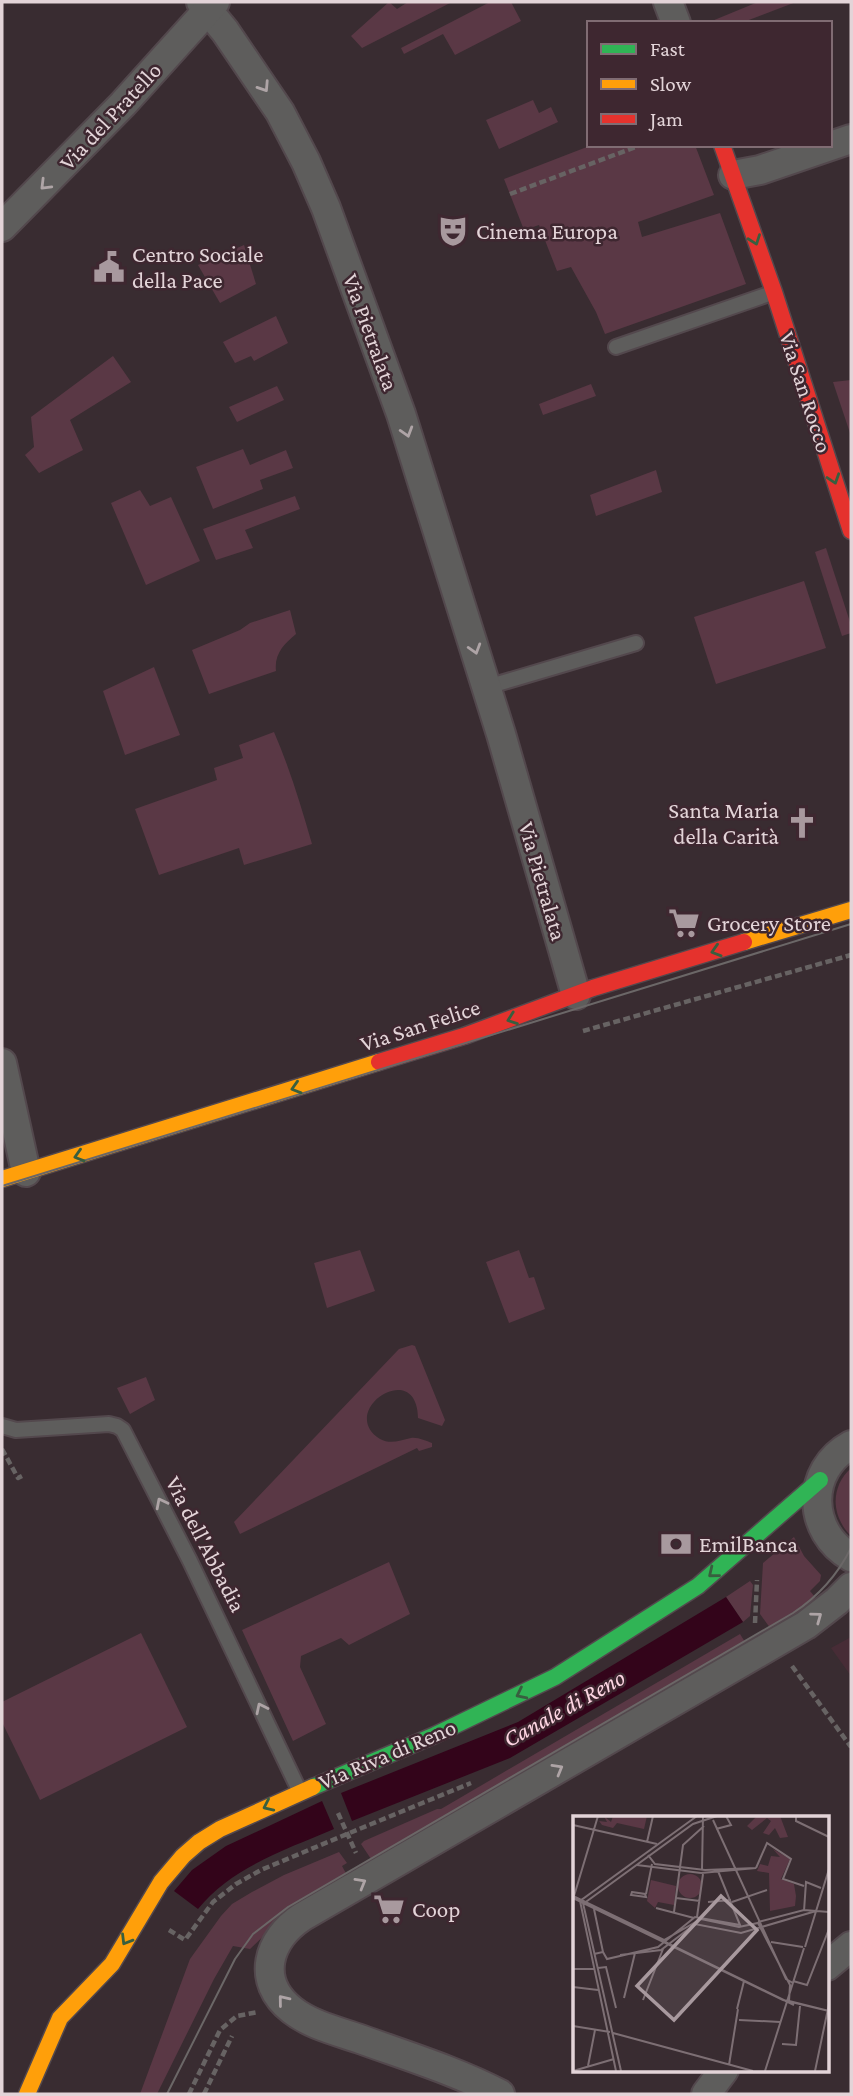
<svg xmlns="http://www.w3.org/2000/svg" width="853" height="2096" font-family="'Crimson Pro',serif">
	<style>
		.built { fill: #472c36 }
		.green { fill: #5a3845 }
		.water { fill: #33041a }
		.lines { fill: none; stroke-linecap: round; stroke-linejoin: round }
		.lane-casing { stroke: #53484d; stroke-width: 18 }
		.street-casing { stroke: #53484d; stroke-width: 32 }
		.fast-casing { stroke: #53484d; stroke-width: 19 }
		.slow-casing { stroke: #53484d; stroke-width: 19 }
		.jam-casing { stroke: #53484d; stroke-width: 19 }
		.path { stroke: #676363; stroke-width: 4.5; stroke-dasharray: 7 3.5; stroke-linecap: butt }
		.lane { stroke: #5e5d5c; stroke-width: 14 }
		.street { stroke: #5e5d5c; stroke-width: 28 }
		.fast { stroke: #30b455; stroke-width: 16 }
		.slow { stroke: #ff9f0a; stroke-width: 16 }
		.jam { stroke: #e5322d; stroke-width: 16 }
		.tram { stroke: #6b6767; stroke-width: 2 }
		.oneway { stroke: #aea4a6 }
		.oneway2 { stroke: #385f3f }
		.labels { text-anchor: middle; stroke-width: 5; stroke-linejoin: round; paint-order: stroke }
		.street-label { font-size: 23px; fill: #e3d4d8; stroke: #3e2730 }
		.poi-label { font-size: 23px; fill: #e3d4d8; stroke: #3e2730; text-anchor: start }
		.water-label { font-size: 24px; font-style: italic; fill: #fed6e3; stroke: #3e2730 }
		.inset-road { fill: none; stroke: #7d6f74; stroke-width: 2 }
		.view { fill: #a8999e; fill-opacity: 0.15; stroke: #a8999e; stroke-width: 3.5 }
		.inset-edge { fill: none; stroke: #e3d4d8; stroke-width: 3.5 }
	</style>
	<rect width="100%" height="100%" fill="#392c31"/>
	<polygon class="built" points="851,1637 851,1676 831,1648"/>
	<g class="green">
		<polygon points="389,2 397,9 408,2 452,2 362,48 351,36"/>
		<polygon points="490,2 511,2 521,21 455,55 443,34 404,54 401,48"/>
		<polygon points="758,2 796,2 741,23 707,23"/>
		<polygon points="533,100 539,113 551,107 558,122 499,149 486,120"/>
		<polygon points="592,145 695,145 714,195 638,222 642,237 720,213 746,284 605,334 596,312 571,267 557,271 539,225 524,230 504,179"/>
		<polygon points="244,245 256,284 220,303 198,265"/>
		<polygon points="276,316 288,343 254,361 251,356 235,363 223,342"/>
		<polygon points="113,356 131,382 70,420 83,450 39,473 25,455 34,447 31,417"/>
		<polygon points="851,380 851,436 833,382"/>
		<polygon points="591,384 596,396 543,415 539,404"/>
		<polygon points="277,386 284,400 237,422 229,407"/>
		<polygon points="243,449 250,465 286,450 293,468 260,480 263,489 213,509 196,467"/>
		<polygon points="656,470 662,492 596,516 590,495"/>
		<polygon points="140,490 150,506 171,497 200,561 146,585 111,503"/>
		<polygon points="295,496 300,509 245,530 253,548 216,560 203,529"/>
		<polygon points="826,548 851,625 851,633 842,636 815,552"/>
		<polygon points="804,581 826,648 716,684 694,617"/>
		<path d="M290 610 296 634C284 644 274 654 276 671L209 694 192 650 240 630 250 623Z"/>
		<polygon points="154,667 180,735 125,755 103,691"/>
		<path d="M274 732C290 769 301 806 312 844L244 865 239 848 159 875 135 809 217 780 214 768 243 758 239 745Z"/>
		<polygon points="360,1250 375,1291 327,1308 314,1263"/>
		<polygon points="519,1250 529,1278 534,1277 545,1309 509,1323 486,1262"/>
		<path d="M412 1345 415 1346 445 1420 442 1426 418 1418C417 1357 336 1411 380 1439 391 1445 400 1440 411 1438 418 1437 426 1441 432 1443V1447L419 1451 417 1448 240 1534 234 1522 399 1349Z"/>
		<polygon points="146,1377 155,1400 130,1414 117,1388"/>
		<path d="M851 1468V1536C831 1516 830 1487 851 1468Z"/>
		<polygon points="794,1537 804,1556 821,1575 820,1581 810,1591 819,1602 773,1632 760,1614 763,1563"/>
		<polygon points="389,1562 410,1614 349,1645 341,1638 301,1656 300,1667 326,1724 293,1741 242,1630"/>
		<polygon points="750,1581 753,1585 750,1616 743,1622 726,1597"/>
		<polygon points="141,1633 187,1727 40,1800 2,1722 2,1702"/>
		<polygon points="740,1634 748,1647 375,1865 361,1844 364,1841 437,1809 441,1809"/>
		<polygon points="339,1852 347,1863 342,1866 349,1879 277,1923 250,1949 233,1946 214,1979 157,2094 140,2094 190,1959 221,1916 232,1904 252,1892 284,1875"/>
	</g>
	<g class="water">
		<polygon points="726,1597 743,1622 510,1758 352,1821 341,1793 518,1722"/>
		<path d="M322 1801 334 1829C285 1850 232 1867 198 1909L174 1891 192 1870 226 1846Z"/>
	</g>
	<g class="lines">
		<defs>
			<g id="lane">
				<polyline points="616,347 772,293"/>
				<polyline points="487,687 636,643"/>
				<polyline points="2,1426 16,1430 109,1424 117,1426 123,1430 190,1561 299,1790"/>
			</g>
			<g id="street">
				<polyline points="201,2 225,31 280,112 306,162 326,208 401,414 501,734 576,995"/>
				<polyline points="668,2 676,23"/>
				<polyline points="733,175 760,170 851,139"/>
				<polyline points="2,227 123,104 215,2"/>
				<polyline points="2,1063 26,1172"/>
				<path d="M851 1445C805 1470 807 1532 851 1557"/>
				<polyline points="827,1966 851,1946"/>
				<path d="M500 2094C456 2071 407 2056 360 2039 337 2031 311 2025 292 2010 255 1981 268 1939 302 1917L806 1625 837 1601 851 1587"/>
				<polyline points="706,2094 724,2070"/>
			</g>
			<polyline id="fast" points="313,1787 435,1735 555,1677 698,1586 820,1480"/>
			<g id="slow">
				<polyline points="744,942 851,910"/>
				<polyline points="2,1179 379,1062"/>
				<polyline points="27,2094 60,2018 112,1964 161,1882 183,1856 199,1842 220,1829 313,1787"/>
			</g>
			<g id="jam">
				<polyline points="722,145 774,292 851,531"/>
				<polyline points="379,1062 464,1036 593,988 744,942"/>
			</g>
		</defs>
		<use href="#lane" class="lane-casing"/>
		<use href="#street" class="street-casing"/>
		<use href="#fast" class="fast-casing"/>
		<use href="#slow" class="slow-casing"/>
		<use href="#jam" class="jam-casing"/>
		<g class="path">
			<polyline points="510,194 641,145"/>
			<polyline points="583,1031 851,955"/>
			<polyline points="2,1449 18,1478 22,1476"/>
			<polyline points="755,1623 757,1580"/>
			<polyline points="792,1666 851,1747"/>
			<polyline points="338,1813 356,1853"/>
			<polyline points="169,1930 185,1940 213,1902 236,1884 261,1870 347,1834 471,1783"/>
			<polyline points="189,2094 220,2030 237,2016 258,2012"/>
			<polyline points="204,2094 232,2036"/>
		</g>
		<use href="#lane" class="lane"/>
		<use href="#street" class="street"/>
		<use href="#fast" class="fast"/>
		<use href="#slow" class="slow"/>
		<use href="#jam" class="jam"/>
		<g class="tram">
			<polyline points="2,1186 851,924"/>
			<path d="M167 2094 235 1959 253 1934 288 1907 793 1613C819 1596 837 1576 851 1548"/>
		</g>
	</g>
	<defs><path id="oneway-chevron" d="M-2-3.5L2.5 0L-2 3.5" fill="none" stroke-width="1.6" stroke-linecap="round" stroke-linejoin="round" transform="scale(1.75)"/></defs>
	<g class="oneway">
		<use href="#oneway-chevron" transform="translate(264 87) rotate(57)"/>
		<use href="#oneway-chevron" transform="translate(45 185) rotate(135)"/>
		<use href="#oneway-chevron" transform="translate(407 432) rotate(73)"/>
		<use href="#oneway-chevron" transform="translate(475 649) rotate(73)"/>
		<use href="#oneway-chevron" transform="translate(161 1503) rotate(-117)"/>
		<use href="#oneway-chevron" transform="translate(817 1617) rotate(-36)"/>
		<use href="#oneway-chevron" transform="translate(261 1708) rotate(-116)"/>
		<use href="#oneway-chevron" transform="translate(558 1769) rotate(-30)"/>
		<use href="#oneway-chevron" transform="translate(361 1883) rotate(-30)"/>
		<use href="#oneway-chevron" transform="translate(283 2000) rotate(-129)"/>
	</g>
	<g class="oneway2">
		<use href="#oneway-chevron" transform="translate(755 240) rotate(70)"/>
		<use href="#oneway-chevron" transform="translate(834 479) rotate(72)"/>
		<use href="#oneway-chevron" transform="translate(716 951) rotate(163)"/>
		<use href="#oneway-chevron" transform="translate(512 1019) rotate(160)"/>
		<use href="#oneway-chevron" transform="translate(296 1088) rotate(163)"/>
		<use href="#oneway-chevron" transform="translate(79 1156) rotate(163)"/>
		<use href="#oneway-chevron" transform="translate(713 1573) rotate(141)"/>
		<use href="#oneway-chevron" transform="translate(521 1694) rotate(154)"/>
		<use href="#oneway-chevron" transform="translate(268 1806) rotate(155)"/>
		<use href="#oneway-chevron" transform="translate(126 1940) rotate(121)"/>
	</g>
	<defs>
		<symbol id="theatre-bare" viewBox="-9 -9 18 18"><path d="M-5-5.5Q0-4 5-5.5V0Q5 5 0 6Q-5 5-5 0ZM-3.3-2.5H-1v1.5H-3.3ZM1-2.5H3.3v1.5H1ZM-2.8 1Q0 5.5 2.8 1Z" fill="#a8999e" stroke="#3e2730" stroke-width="2.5" paint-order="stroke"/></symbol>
		<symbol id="civic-bare" viewBox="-9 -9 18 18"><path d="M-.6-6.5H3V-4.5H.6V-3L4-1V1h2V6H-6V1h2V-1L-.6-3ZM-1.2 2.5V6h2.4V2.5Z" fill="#a8999e" stroke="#3e2730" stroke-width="2.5" paint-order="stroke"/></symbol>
		<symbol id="church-bare" viewBox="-9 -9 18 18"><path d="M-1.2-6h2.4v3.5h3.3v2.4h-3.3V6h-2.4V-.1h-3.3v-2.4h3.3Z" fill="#a8999e" stroke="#3e2730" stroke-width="2.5" paint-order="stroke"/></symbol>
		<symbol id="supermarket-bare" viewBox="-9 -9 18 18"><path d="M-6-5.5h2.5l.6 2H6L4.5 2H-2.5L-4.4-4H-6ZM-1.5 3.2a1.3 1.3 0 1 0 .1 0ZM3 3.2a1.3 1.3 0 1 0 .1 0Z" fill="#a8999e" stroke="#3e2730" stroke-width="2.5" paint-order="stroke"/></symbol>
		<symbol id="bank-bare" viewBox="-9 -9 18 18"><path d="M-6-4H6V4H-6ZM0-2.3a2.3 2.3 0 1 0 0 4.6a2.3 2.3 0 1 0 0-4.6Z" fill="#a8999e" stroke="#3e2730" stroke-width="2.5" paint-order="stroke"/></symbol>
	</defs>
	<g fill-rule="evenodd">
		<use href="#theatre-bare" x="431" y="209" width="44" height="44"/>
		<use href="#civic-bare" x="87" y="245" width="44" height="44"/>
		<use href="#church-bare" x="780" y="801" width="44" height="44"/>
		<use href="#supermarket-bare" x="662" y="901" width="44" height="44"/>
		<use href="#bank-bare" x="654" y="1522" width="44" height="44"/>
		<use href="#supermarket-bare" x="367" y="1887" width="44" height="44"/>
	</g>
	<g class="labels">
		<g class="street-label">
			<text transform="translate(110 116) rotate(-47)" y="8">Via del Pratello</text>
			<text transform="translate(371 332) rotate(70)" y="8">Via Pietralata</text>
			<text transform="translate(806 392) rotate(72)" y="8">Via San Rocco</text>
			<text transform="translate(543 881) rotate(74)" y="8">Via Pietralata</text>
			<text transform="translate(420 1025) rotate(-18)" y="8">Via San Felice</text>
			<text transform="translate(206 1544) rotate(63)" y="8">Via dell'Abbadia</text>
			<text transform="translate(387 1754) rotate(-23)" y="8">Via Riva di Reno</text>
		</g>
		<g class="poi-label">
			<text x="476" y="239">Cinema Europa</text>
			<text x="132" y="262">Centro Sociale<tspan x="132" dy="26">della Pace</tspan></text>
			<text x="779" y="818" text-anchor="end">Santa Maria<tspan x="779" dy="26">della Carità</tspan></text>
			<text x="707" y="931">Grocery Store</text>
			<text x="699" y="1552">EmilBanca</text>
			<text x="412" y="1917">Coop</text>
		</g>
		<g class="water-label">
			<text transform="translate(564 1708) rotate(-29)" y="8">Canale di Reno</text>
		</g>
	</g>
	<g transform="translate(573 1816)">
		<rect width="256" height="256" fill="#392c31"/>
		<path d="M31 0 38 6 40 0H74L71 13 44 7 40 12 29 9 26 5 34 6ZM184 0H207L215 21 207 22 202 12 196 19 190 17 198 5 194 2 179 14 174 10ZM200 33 217 43 208 63 221 68 223 80 222 90 197 95 196 57 184 55 187 48 195 50 198 40 207 41ZM105 70a12 12 0 1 1 24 0a12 12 0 1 1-24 0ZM78 64 103 70 101 89 85 86 82 92 74 85Z" fill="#5a3845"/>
		<path class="inset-road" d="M223 0V5L256 21M140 4 213 163 220 167M0 9 84 28M143 13 158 9 153 0M74 26 80 0M75 39 82 48 132 54 183 52M64 49 128 57M183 52 194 27 218 43 210 63 231 70M129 53 130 0M128 57 183 52M59 76 72 78 73 81 58 79ZM73 78 79 48M0 80 91 124 128 103 166 111 185 107 217 169 216 185 256 195M1 80 25 0M0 82 210 184 256 195M103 82 127 85M135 86 158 84M159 86 194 74M10 87 48 255M10 88 120 8 144 0M83 92 121 102M21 93 30 136 21 138M231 95 233 66 248 72M101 96 110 29 131 10M124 101 130 58M185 106 231 94 256 96M86 123 221 189M198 126 230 131M232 131 256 53M30 136 34 143 85 131 122 101 167 109 145 55M47 139 88 134 122 108 168 117 243 95M25 152 33 151 43 192M0 153H22M220 165 234 169 256 113M0 171 25 174M51 182 62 137M70 184 90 133M164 193 171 165M166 204 207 206M0 210 37 216M40 217 180 255M209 228 223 229 227 190M156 249 165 193M15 250 22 214M0 255 41 243M43 255 7 85 124 0M192 255 231 132M242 255 256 188"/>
		<path class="view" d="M148 80 184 114 101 204 64 170Z"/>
		<rect width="256" height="256" class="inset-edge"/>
	</g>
	<rect width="853" height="2096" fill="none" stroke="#e3d4d8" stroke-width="7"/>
	<rect x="587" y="21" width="245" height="126" fill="#3e2730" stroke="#806c73" stroke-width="2"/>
	<rect x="601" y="44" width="35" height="10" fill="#30b455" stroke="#806c73" stroke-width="2"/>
	<text x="650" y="56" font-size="21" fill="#e3d4d8">Fast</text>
	<rect x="601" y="79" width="35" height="10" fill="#ff9f0a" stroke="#806c73" stroke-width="2"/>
	<text x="650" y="91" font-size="21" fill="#e3d4d8">Slow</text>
	<rect x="601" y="114" width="35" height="10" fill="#e5322d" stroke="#806c73" stroke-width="2"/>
	<text x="650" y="126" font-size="21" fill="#e3d4d8">Jam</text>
</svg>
